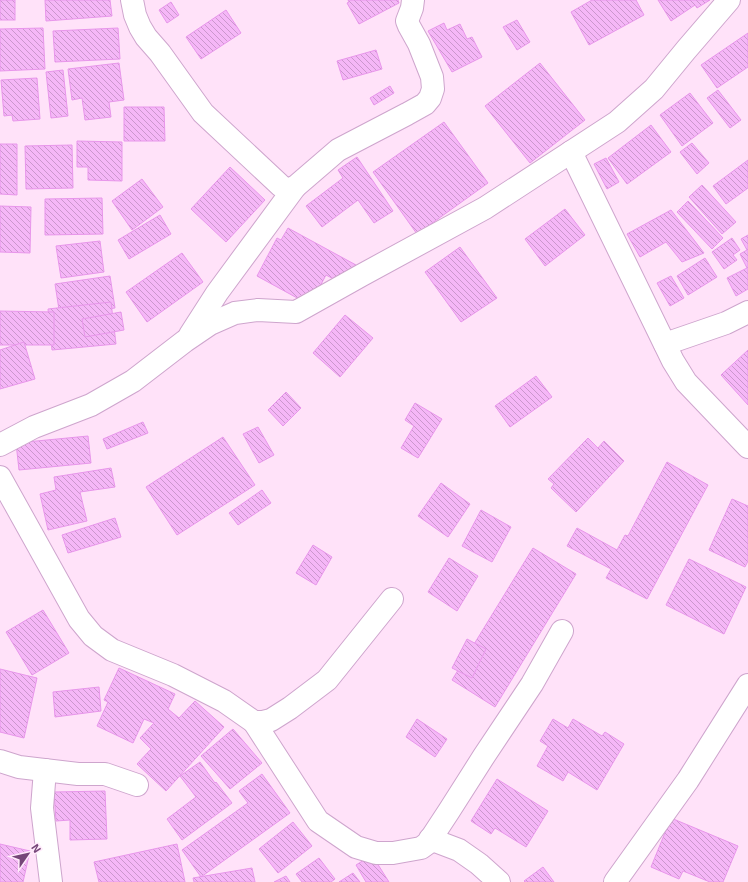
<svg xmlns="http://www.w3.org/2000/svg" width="748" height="882" font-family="'Exo 2',sans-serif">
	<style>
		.building { fill: url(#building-back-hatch); stroke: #e896eb }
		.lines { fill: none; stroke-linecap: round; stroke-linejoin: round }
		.street-casing { stroke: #cea5cd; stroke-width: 24 }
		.street { stroke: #fff; stroke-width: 22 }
	</style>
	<defs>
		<pattern id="building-back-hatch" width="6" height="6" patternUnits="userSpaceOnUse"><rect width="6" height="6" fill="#f5b7f7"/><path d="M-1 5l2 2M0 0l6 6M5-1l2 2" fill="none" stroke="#cb97cd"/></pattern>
	</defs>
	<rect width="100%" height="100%" fill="#ffe2f9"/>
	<g class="building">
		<rect x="0" y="0" width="15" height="20"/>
		<polygon points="45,0 110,0 112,16 46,21"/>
		<polygon points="348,0 398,0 399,3 359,24 347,3 349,2"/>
		<polygon points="592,0 636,0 644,15 589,45 571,12"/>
		<polygon points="658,0 710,0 697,8 695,5 671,21"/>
		<polygon points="171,2 179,15 167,23 159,10"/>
		<polygon points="226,10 241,33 201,59 186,37"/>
		<polygon points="517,20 530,42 517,50 503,27"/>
		<polygon points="444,23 447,30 460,24 467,39 472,37 482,57 452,72 428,31"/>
		<polygon points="43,28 45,69 0,71 0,29"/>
		<polygon points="118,28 120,59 55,62 53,31"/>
		<polygon points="748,33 748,67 717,88 701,65"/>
		<polygon points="376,50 382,69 343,80 337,61"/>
		<polygon points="119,63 124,100 109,102 111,117 85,120 82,98 72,100 68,69"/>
		<polygon points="540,63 585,120 530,163 485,106"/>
		<polygon points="63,70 68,116 51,118 46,72"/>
		<polygon points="37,78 40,119 13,121 12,115 4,116 1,80"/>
		<polygon points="390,86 394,93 374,105 370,98"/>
		<polygon points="718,90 741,120 730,128 707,98"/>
		<polygon points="690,93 713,123 682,146 660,115"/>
		<polygon points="124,107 164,107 165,141 124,141"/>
		<polygon points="444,122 488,183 417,234 373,172"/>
		<polygon points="651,125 671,152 627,184 608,158"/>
		<polygon points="77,141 122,142 122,181 88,180 88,167 77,167"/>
		<polygon points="692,143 709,163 697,174 680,152"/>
		<polygon points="0,144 17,144 17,195 0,194"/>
		<polygon points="72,145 73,188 26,189 25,146"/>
		<polygon points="357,157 393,211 374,223 358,200 322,227 306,206 343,178 338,170"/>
		<polygon points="606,158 619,182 607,189 594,164"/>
		<polygon points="748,160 748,188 726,204 713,186"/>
		<polygon points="230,167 265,200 226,242 191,209"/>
		<polygon points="142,179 163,207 132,230 112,201"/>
		<polygon points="702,185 736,222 722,234 689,197"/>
		<polygon points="102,198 103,234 45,235 45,199"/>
		<polygon points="688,201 723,238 712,249 677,212"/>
		<polygon points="0,206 31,207 30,253 0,252"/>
		<polygon points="565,209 585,235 545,266 525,239"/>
		<polygon points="671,210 704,253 682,262 666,242 640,257 627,234"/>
		<polygon points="160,215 171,234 129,259 118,240"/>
		<polygon points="288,228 356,265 345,285 326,275 310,305 257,276 277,238 281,240"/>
		<polygon points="748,235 748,289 736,296 727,278 747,268 740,254 747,250 741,239"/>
		<polygon points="732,238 740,250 733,255 737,260 724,269 712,252"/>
		<polygon points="100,241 104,272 61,278 56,246"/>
		<polygon points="460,247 497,298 461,322 425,272"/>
		<polygon points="182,253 203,282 147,322 126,292"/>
		<polygon points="705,258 717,277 688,295 677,276"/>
		<polygon points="110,276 115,308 60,316 55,284"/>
		<polygon points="671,276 684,298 670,306 657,283"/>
		<polygon points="111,302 116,344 52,350 48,309"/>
		<polygon points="0,311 54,312 54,345 0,345"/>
		<polygon points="121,312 124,330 85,337 82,319"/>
		<polygon points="345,315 373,338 340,377 313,353"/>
		<polygon points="24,342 35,379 0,389 0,350"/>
		<polygon points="748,350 748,405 721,375"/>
		<polygon points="536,376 552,397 510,427 495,406"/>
		<polygon points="286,392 301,408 283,426 268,410"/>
		<polygon points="415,403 442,419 418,458 401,448 414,426 405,420"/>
		<polygon points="143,422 148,433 107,449 103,439"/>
		<polygon points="258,427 274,455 259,463 243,434"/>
		<polygon points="88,436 91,463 19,470 16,443"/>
		<polygon points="223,437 255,485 177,535 146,487"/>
		<polygon points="588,438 598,448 604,441 624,461 576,512 551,488 554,484 548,479"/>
		<polygon points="667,462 708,485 647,599 606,578 611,569 567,546 577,528 617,550 625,535 628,536"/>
		<polygon points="111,468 115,487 80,492 87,521 48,530 40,494 56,490 54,477"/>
		<polygon points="441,483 470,504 448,537 418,516"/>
		<polygon points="262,490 271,503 238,525 229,513"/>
		<polygon points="732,499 748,506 748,561 745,567 709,550"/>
		<polygon points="481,510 511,527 492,562 462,546"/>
		<polygon points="115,518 121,537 68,553 62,535"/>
		<polygon points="313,545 332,557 316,585 296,573"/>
		<polygon points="533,548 576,574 495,707 452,680"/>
		<polygon points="449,558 478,576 457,611 428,592"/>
		<polygon points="689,559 746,587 724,634 666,605"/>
		<polygon points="43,610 69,653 32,675 6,632"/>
		<polygon points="467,639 486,649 472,678 452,668"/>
		<polygon points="119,668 175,694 168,709 179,718 195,701 224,727 166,791 137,764 151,749 140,738 154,723 144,719 133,743 97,726 108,702 104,700"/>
		<polygon points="0,669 37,678 24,738 0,732"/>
		<polygon points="99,687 101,711 55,717 53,692"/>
		<polygon points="417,719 447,739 435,757 406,737"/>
		<polygon points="553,719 568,728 573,719 602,736 605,732 624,744 597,790 568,772 563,781 537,766 548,746 540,741"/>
		<polygon points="233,729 262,763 230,789 201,756"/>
		<polygon points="200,762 215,783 216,782 232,803 182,840 167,819 196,797 180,776"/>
		<polygon points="262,774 290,813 201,877 182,850 248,803 239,791"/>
		<polygon points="497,779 548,811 526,847 495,828 491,834 471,821"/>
		<polygon points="105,791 107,839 70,840 70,820 56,821 54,792"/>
		<polygon points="671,818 738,846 723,882 710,882 683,871 679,879 651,867"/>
		<polygon points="293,822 312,846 278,873 259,849"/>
		<polygon points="0,844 30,851 23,882 0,882"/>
		<polygon points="177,844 185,882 99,882 94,862"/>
		<polygon points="372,855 389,882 366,882 356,865"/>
		<polygon points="319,858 335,879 331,882 302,882 296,874"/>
		<polygon points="543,867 554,882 525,882 524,881"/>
		<polygon points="252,868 255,882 194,882 193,878"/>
		<polygon points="353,873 360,882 339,882"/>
		<polygon points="286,876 290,882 274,882"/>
	</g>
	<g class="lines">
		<defs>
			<g id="street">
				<path d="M132 0 135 15 140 27 146 37 160 53 203 113 281 186C286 190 289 189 295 187L338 150 407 114 425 104 430 98 433 89 432 77 419 44 409 26 407 21 412 8 413 0"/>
				<polyline points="571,152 673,361 686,382 748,447"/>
				<polyline points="190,335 217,293 295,187"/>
				<polyline points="665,344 726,323 748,312"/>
				<polyline points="0,445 34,427 91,405 133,381 185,341 210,324 235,313 258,310 296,312 362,275 485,208 617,122 654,89 686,50 729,0"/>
				<polyline points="0,477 79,619 93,636 112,650 173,675 224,701 254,722 263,722 271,720 290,708 327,680 392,599"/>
				<polyline points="254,722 318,821 356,847 376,853 393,853 421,848 428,843 449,811 484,756 532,684 562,631"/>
				<polyline points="0,761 19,767 78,774 105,774 137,785"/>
				<polyline points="45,770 42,808 51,882"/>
				<polyline points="430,839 459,850 479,864 499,882"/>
				<polyline points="615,882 688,780 748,685"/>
			</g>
		</defs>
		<use href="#street" class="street-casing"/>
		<use href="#street" class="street"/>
	</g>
	<g transform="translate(28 854) rotate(56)" stroke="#ffebfb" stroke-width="3" paint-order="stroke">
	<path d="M0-3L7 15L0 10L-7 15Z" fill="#764679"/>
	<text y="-6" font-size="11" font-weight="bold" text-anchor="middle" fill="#764679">N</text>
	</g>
</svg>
